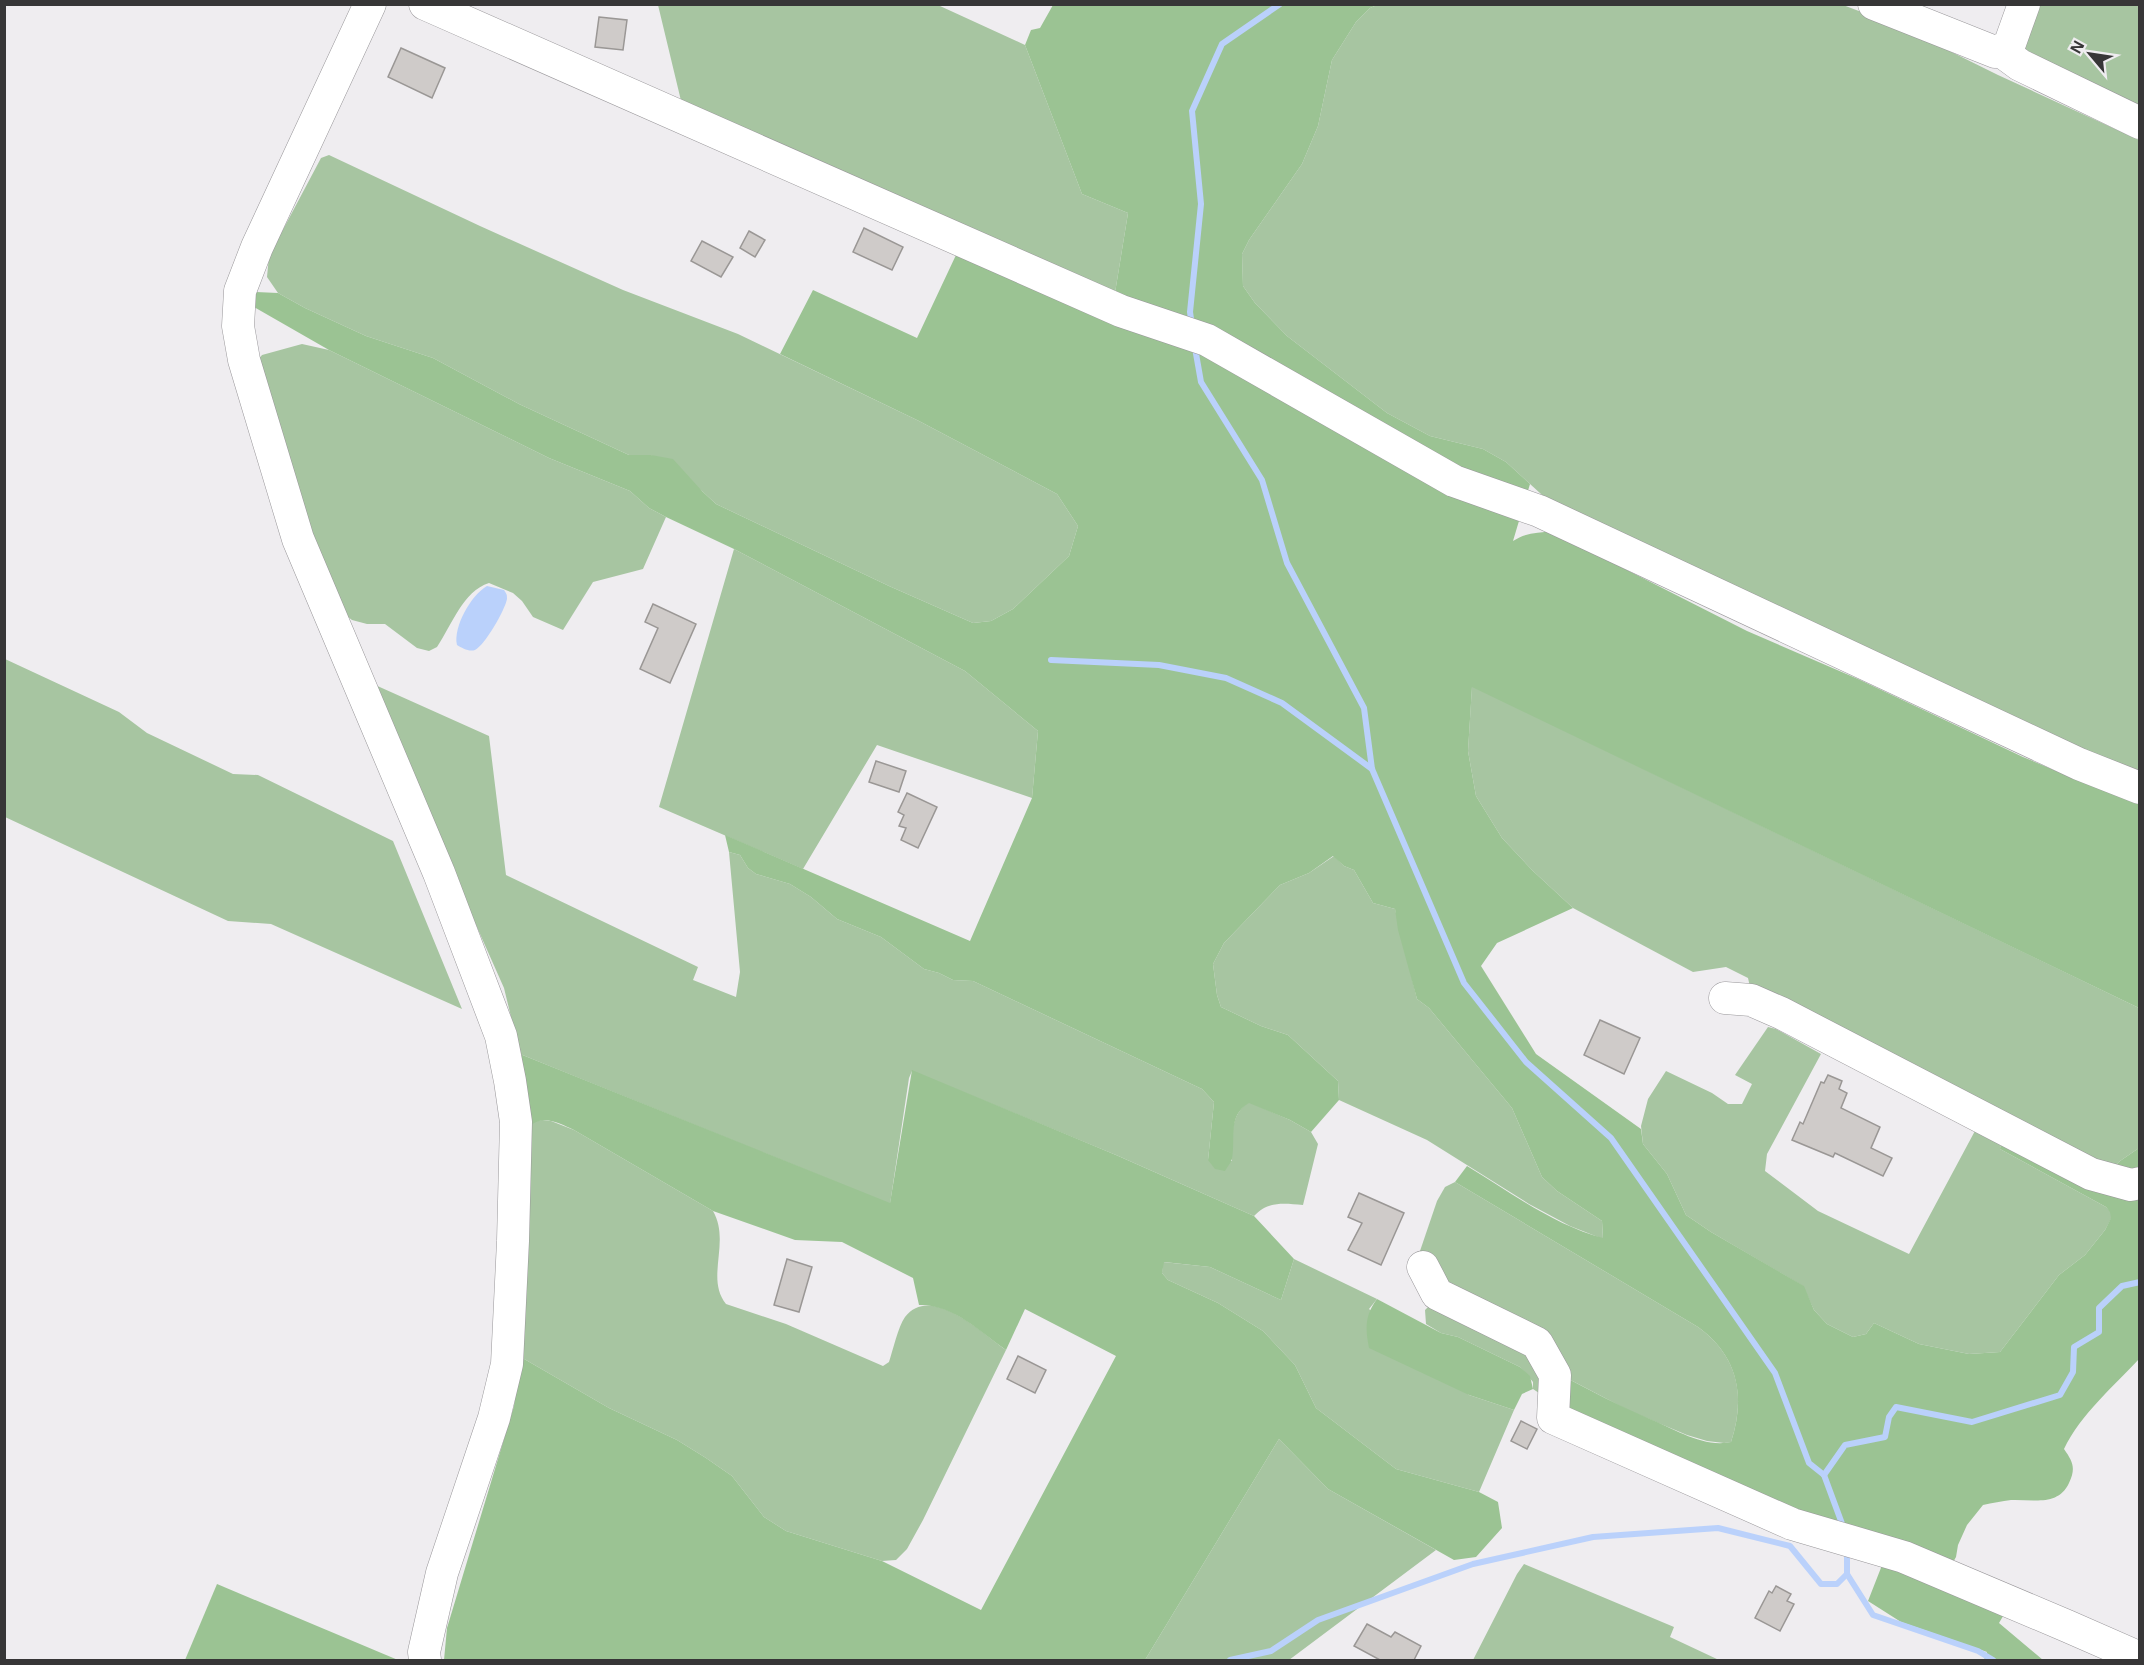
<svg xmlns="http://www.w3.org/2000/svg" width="2144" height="1665" font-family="Helvetica,sans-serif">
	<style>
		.green { fill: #a7c5a1 }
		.forest { fill: #9bc393 }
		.water { fill: #bad1fb }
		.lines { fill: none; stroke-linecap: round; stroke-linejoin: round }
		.stream { stroke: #bad1fb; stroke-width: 6 }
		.building { fill: #cfcbc9; stroke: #9a9795; stroke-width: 1.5 }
		.minor-casing { stroke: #99979a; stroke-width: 33 }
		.minor { stroke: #fff; stroke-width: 32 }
	</style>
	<rect width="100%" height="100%" fill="#efedf0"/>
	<g class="green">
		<polygon points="658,5 933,5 940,6 1025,45 1082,194 1128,213 1114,299 683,109"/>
		<polygon points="1377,5 1843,5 1901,27 1998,75 2139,140 2139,771 2089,755 1564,515 1506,462 1483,449 1430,436 1387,413 1287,336 1255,303 1243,286 1242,254 1249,240 1302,164 1318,126 1332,60 1356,22 1370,8"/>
		<polygon points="2032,5 2139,5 2139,114 2022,56"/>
		<polygon points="329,155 480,226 623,290 738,334 919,421 1057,494 1078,526 1069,556 1013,609 991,621 973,623 889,586 716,504 702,491 651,455 629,455 519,404 433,358 366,336 305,308 278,293 267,277 269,256 321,158"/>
		<path d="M302 344 329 350 549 458 630 491 649 508 666 517 643 569 593 582 563 630 533 617 522 601 513 593 489 583C463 591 452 625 437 647L429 651 417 648 385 624H367L352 620 344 614 332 600 255 364 262 355Z"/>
		<polygon points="734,549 965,671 1038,731 1032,798 877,745 803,869 659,807"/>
		<polygon points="5,659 119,712 147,733 233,774 258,775 393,841 462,1009 271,924 228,921 5,817"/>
		<path d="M373 684 489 736 506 875 698 967 693 980 736 997 740 972 729 852 740 855 748 868 756 874 790 884 811 897 837 919 881 937 924 969 939 973 953 980 973 981 1202 1089 1214 1102 1208 1160 1232 1161C1232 1140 1229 1115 1249 1102L1290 1120 1311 1132 1318 1144 1303 1205C1283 1203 1268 1201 1254 1216L1116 1155 912 1071 909 1078 890 1204 520 1054 504 988 452 871Z"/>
		<polygon points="1472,686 2139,1008 2139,1148 2120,1161 2109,1173 1752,996 1748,978 1726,967 1693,972 1573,908 1533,871 1502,838 1476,796 1468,751"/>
		<polygon points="1334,856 1344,866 1354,870 1373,903 1395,909 1417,999 1429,1008 1512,1108 1542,1177 1557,1191 1602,1221 1603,1239 1570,1226 1529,1204 1427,1140 1339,1100 1338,1081 1288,1035 1261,1026 1221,1007 1217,995 1213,964 1224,943 1280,885 1309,873"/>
		<polygon points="1768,1027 1776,1029 1821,1054 1767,1154 1765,1171 1818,1211 1909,1254 1976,1129 2001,1142 2000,1149 2106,1207 2111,1212 2111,1219 2105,1230 2085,1255 2059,1275 2000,1352 1969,1354 1919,1344 1874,1323 1866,1334 1853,1337 1827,1324 1814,1310 1803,1286 1711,1232 1686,1215 1667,1174 1643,1144 1641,1126 1648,1099 1666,1071 1712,1093 1728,1104 1742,1104 1752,1084 1735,1075"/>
		<path d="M542 1120 551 1121 574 1130 713 1211C731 1242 705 1278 726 1304L786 1324 883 1366 889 1362C893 1350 898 1327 905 1317 931 1283 982 1333 1006 1350L923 1520 907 1549 896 1560 882 1561 786 1531 764 1517 732 1476 706 1458 677 1440 609 1408 519 1356 530 1126 535 1121Z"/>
		<path d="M1455 1182 1698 1327C1738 1356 1746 1396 1731 1442L1724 1443 1707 1441 1687 1435 1630 1411 1561 1375 1424 1263 1420 1251 1437 1201 1445 1187Z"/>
		<polygon points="1294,1259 1377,1299 1369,1309 1469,1395 1514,1410 1479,1492 1396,1469 1316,1408 1295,1365 1263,1331 1218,1303 1168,1280 1162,1273 1163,1262 1210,1267 1281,1300"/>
		<polygon points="1434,1301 1540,1361 1542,1395 1533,1389 1533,1382 1520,1367 1458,1337 1441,1333 1426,1324 1425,1310"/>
		<polygon points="1279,1439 1328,1489 1436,1550 1289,1660 1145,1660"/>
		<polygon points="1524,1564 1674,1627 1670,1637 1719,1660 1473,1660 1517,1574"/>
	</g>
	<g class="forest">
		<path d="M1053 5H1377L1370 8 1356 22 1332 60 1318 126 1302 164 1249 240 1242 254 1243 286 1255 303 1287 336 1387 413 1430 436 1483 449 1506 462 1530 484 1513 541C1525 533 1538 532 1552 532L1747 631 1858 679 2023 757 2092 786 2139 771V1008L1472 687 1468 751 1476 796 1502 838 1533 871 1573 908 1497 943 1481 966 1536 1054 1641 1129 1643 1144 1667 1174 1686 1215 1711 1232 1804 1286 1814 1310 1827 1324 1853 1337 1866 1334 1874 1323 1919 1344 1969 1354 2000 1352 2059 1275 2085 1255 2105 1230 2111 1218 2110 1212 2106 1207 2000 1149 2001 1142 2098 1184 2120 1161 2139 1148V1359C2113 1387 2081 1414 2064 1449 2073 1462 2076 1468 2069 1483 2058 1507 2032 1499 2011 1500 2002 1501 1992 1503 1983 1505L1967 1525 1958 1545 1956 1557 1943 1580 2006 1611 1999 1623 2043 1660H1984L1987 1652 1901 1622 1868 1601 1886 1555 1556 1430 1561 1375C1591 1391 1620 1406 1650 1419 1675 1429 1703 1448 1731 1442 1746 1396 1738 1356 1698 1327L1455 1182 1467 1166C1510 1192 1554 1225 1603 1238L1602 1221 1557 1191 1542 1177 1512 1108 1429 1008 1417 999 1398 930 1395 909 1373 903 1354 870 1344 866 1333 856 1309 873 1280 885 1224 943 1213 964 1217 995 1221 1007 1261 1026 1288 1035 1338 1081 1339 1100 1311 1132 1290 1120 1249 1103C1227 1116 1236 1138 1232 1159 1231 1163 1227 1167 1225 1171L1215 1169 1208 1160 1214 1102 1202 1089 973 981 953 980 939 973 924 969 881 937 837 919 811 897 790 884 756 874 748 868 740 855 729 852 725 835 970 941 1032 798 1038 731 965 671 734 549 666 517 649 508 630 491 549 458 329 350 254 307 256 292 278 293 305 308 366 336 433 358 519 404 629 455H651L673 459 702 491 716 504 889 586 973 623 991 621 1013 609 1069 556 1078 526 1057 494 919 421 780 354 813 290 917 338 956 255 1114 299 1128 213 1082 194 1025 45 1031 30 1040 28Z"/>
		<path d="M520 1054 890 1203 912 1070 1116 1155 1254 1216 1294 1259 1281 1300 1210 1267 1164 1262 1162 1273 1168 1280 1218 1303 1263 1331 1295 1365 1316 1408 1396 1469 1479 1492 1498 1502 1502 1528 1476 1557 1454 1560 1328 1489 1279 1439 1145 1660H444L447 1628 514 1406 519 1356 609 1408 677 1440 706 1458 732 1476 764 1517 786 1531 882 1561 981 1610 1116 1356 1025 1309 1006 1350C980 1332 953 1304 919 1305L913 1278 842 1242 795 1240 713 1211 574 1130C560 1124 544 1114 530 1126Z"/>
		<path d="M1377 1299 1441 1333 1458 1337 1520 1367 1530 1376 1533 1389 1522 1394 1514 1410 1469 1395 1369 1348C1365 1328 1365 1315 1377 1299Z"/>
		<polygon points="217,1584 398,1660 185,1660"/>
	</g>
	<path class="water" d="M487 586 504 590C507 595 507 594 507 599 505 610 485 645 475 650 469 652 462 648 457 645 453 627 471 595 487 586Z"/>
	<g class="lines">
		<g class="stream">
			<polyline points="1192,326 1190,312 1201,204 1192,111 1222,44 1280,4"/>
			<polyline points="1195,348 1201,382 1262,480 1287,563 1364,708 1372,769 1464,983 1526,1062 1611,1138 1775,1373 1809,1463 1824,1475 1844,1529"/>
			<polyline points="1051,660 1159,665 1226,678 1282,703 1372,769"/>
			<polyline points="1824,1475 1845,1445 1885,1437 1889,1417 1896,1407 1972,1422 2060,1395 2073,1372 2074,1347 2099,1332 2099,1308 2122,1286 2140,1282"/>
			<polyline points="1847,1558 1847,1574 1873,1615 1978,1651 1993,1660"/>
			<polyline points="1230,1660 1271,1651 1318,1620 1473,1564 1593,1537 1718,1528 1790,1546 1821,1584 1837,1584 1847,1574"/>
		</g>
	</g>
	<g class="building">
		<polygon points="599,17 627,20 623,50 595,47"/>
		<polygon points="401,48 445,68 432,98 388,77"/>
		<polygon points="864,228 903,247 892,270 853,252"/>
		<polygon points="749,231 765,240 755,257 740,248"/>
		<polygon points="702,241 733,257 721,277 691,261"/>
		<polygon points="653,604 696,624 670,683 640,669 658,628 645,622"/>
		<polygon points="876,761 906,771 899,792 869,782"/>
		<polygon points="907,793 937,807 918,848 901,840 906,828 899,826 904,815 898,812"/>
		<polygon points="1600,1020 1640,1038 1624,1074 1584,1055"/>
		<polygon points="1828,1075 1842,1081 1839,1089 1847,1093 1841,1108 1880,1127 1871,1148 1892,1158 1883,1176 1835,1153 1833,1157 1792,1140 1800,1122 1803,1124 1821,1082 1824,1083"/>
		<polygon points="1359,1193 1404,1213 1381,1265 1348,1250 1362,1223 1348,1217"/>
		<polygon points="787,1259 812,1267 799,1312 774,1305"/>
		<polygon points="1018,1356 1046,1370 1035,1393 1007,1379"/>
		<polygon points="1521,1421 1537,1429 1527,1449 1511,1441"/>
		<polygon points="1776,1586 1791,1594 1787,1601 1794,1604 1780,1631 1755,1618 1769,1591 1772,1593"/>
		<polygon points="1367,1624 1391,1637 1395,1632 1421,1646 1414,1660 1380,1660 1354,1646"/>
	</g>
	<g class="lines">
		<defs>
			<g id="minor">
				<polyline points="370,4 257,247 240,291 238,326 244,360 298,539 439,873 501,1036 510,1081 516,1122 513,1241 507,1364 494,1418 442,1573 424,1652 425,1660"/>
				<polyline points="425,4 1121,311 1207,340 1454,481 1539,511 2079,764 2140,788"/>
				<polyline points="1874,4 1995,52 2009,46 2024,4"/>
				<polyline points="2001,51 2020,65 2140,123"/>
				<polyline points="1725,998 1751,1000 1781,1013 2091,1174 2131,1185 2140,1183"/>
				<polyline points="1423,1267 1437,1294 1537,1343 1555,1375 1553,1418 1792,1524 1904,1557 2067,1626 2140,1658"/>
			</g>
		</defs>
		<use href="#minor" class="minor-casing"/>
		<use href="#minor" class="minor"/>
	</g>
	<rect width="2144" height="1665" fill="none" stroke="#373637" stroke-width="12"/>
	<g transform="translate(2090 54) rotate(299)" stroke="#efedf0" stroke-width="4.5" paint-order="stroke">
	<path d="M0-4.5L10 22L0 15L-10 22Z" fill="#373637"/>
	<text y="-9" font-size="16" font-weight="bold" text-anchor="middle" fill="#373637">N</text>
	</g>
</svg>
